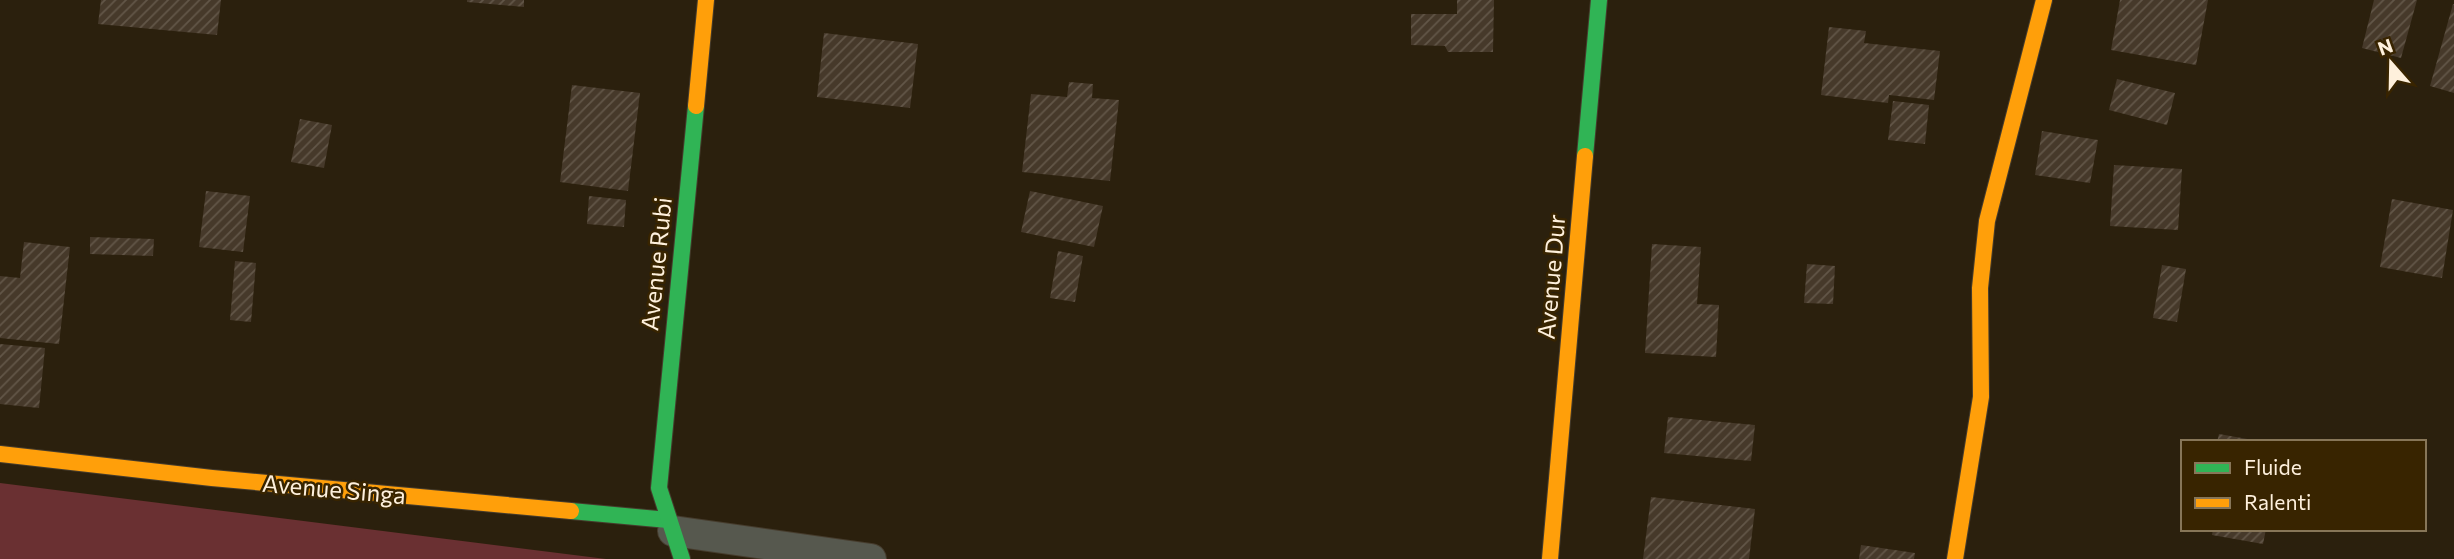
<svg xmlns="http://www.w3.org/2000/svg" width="2454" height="559" font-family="Commissioner,sans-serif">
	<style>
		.green { fill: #6a3032 }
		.building { fill: url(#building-hatch) }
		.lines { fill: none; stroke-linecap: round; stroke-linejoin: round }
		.street-casing { stroke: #463c2d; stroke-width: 32 }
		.fast-casing { stroke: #463c2d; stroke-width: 18 }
		.slow-casing { stroke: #463c2d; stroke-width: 18 }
		.street { stroke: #56584e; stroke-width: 30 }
		.fast { stroke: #30b455; stroke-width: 16 }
		.slow { stroke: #ff9f0a; stroke-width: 16 }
		.labels { text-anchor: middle; stroke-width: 5; stroke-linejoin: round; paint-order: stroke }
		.street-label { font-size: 24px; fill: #fef0dc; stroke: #382400 }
	</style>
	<defs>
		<pattern id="building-hatch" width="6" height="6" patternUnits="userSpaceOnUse" patternTransform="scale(1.75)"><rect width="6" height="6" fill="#46392a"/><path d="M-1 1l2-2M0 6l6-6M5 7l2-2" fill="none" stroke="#625648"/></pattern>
	</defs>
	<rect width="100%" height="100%" fill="#2b200d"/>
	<polygon class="green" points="0,483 606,559 0,559"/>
	<g class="building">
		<polygon points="101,0 221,0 217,35 98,24"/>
		<polygon points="467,0 524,0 524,7 467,2"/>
		<polygon points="1457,0 1494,0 1493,52 1448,52 1445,46 1411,45 1411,14 1457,14"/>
		<polygon points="2120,0 2208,0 2196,65 2111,50"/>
		<polygon points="2374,0 2417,0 2401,58 2362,48"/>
		<polygon points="2453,4 2454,4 2454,93 2430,86"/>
		<polygon points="1829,27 1866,31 1864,43 1940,51 1934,100 1889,95 1888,103 1821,95"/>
		<polygon points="824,33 918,44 910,108 817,97"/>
		<polygon points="2117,79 2175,93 2167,125 2109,110"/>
		<polygon points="1069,82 1093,84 1092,98 1119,100 1110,181 1022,172 1031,94 1067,97"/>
		<polygon points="572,85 640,93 628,191 560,182"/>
		<polygon points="1893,101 1929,105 1925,144 1888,140"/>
		<polygon points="300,119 332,125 324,168 291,162"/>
		<polygon points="2042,131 2098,140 2090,183 2035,175"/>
		<polygon points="2114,165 2182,169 2178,230 2110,226"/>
		<polygon points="206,191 250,196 243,252 199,247"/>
		<polygon points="1030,191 1103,206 1094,247 1021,232"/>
		<polygon points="589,196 626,200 624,227 587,224"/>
		<polygon points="2392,199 2453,210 2442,278 2380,267"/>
		<polygon points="90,237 154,239 153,256 90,254"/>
		<polygon points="24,242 70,247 59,344 0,338 0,276 20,278"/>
		<polygon points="1652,244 1701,247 1697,304 1719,305 1716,357 1645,353"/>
		<polygon points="1058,251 1083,256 1075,302 1050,298"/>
		<polygon points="235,261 256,263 251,322 230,320"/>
		<polygon points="1807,264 1835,266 1833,304 1804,303"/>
		<polygon points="2162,265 2186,269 2177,322 2153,318"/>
		<polygon points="0,344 45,348 39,408 0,404"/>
		<polygon points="1668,417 1755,425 1751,461 1664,453"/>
		<polygon points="2219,434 2253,440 2253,442 2217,442"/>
		<polygon points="1651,497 1755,509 1749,559 1643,559"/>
		<polygon points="2213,529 2266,529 2263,544 2212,535"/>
		<polygon points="1861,545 1915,553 1914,559 1859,559"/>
	</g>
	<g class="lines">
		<defs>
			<polyline id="street" points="673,531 871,559"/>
			<g id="fast">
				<polyline points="1585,156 1599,0"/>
				<polyline points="571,511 668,520"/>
				<polyline points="682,559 659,488 696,106"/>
			</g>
			<g id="slow">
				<polyline points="696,106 706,0"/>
				<polyline points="0,454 212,478 571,511"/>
				<polyline points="1550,559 1585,156"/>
				<polyline points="1955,559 1981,397 1980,288 1987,221 2044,0"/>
			</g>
		</defs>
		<use href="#street" class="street-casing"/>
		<use href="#fast" class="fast-casing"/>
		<use href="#slow" class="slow-casing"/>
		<use href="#street" class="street"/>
		<use href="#fast" class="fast"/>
		<use href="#slow" class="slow"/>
	</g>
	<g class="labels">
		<g class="street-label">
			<text transform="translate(657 264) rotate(-84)" y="8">Avenue Rubi</text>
			<text transform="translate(1552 277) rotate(-85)" y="8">Avenue Dur</text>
			<text transform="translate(334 490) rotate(5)" y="8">Avenue Singa</text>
		</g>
	</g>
	<rect x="2181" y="440" width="245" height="91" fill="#382400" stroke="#877658" stroke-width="2"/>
	<rect x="2195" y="463" width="35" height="10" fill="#30b455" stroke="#877658" stroke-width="2"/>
	<text x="2244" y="475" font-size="21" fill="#fef0dc">Fluide</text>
	<rect x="2195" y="498" width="35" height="10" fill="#ff9f0a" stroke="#877658" stroke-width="2"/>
	<text x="2244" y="510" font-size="21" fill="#fef0dc">Ralenti</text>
	<g transform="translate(2391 63) rotate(340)" stroke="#382400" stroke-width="5" paint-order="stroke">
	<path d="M0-5L12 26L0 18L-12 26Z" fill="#fef0dc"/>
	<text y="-10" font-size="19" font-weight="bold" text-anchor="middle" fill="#fef0dc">N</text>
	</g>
</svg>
